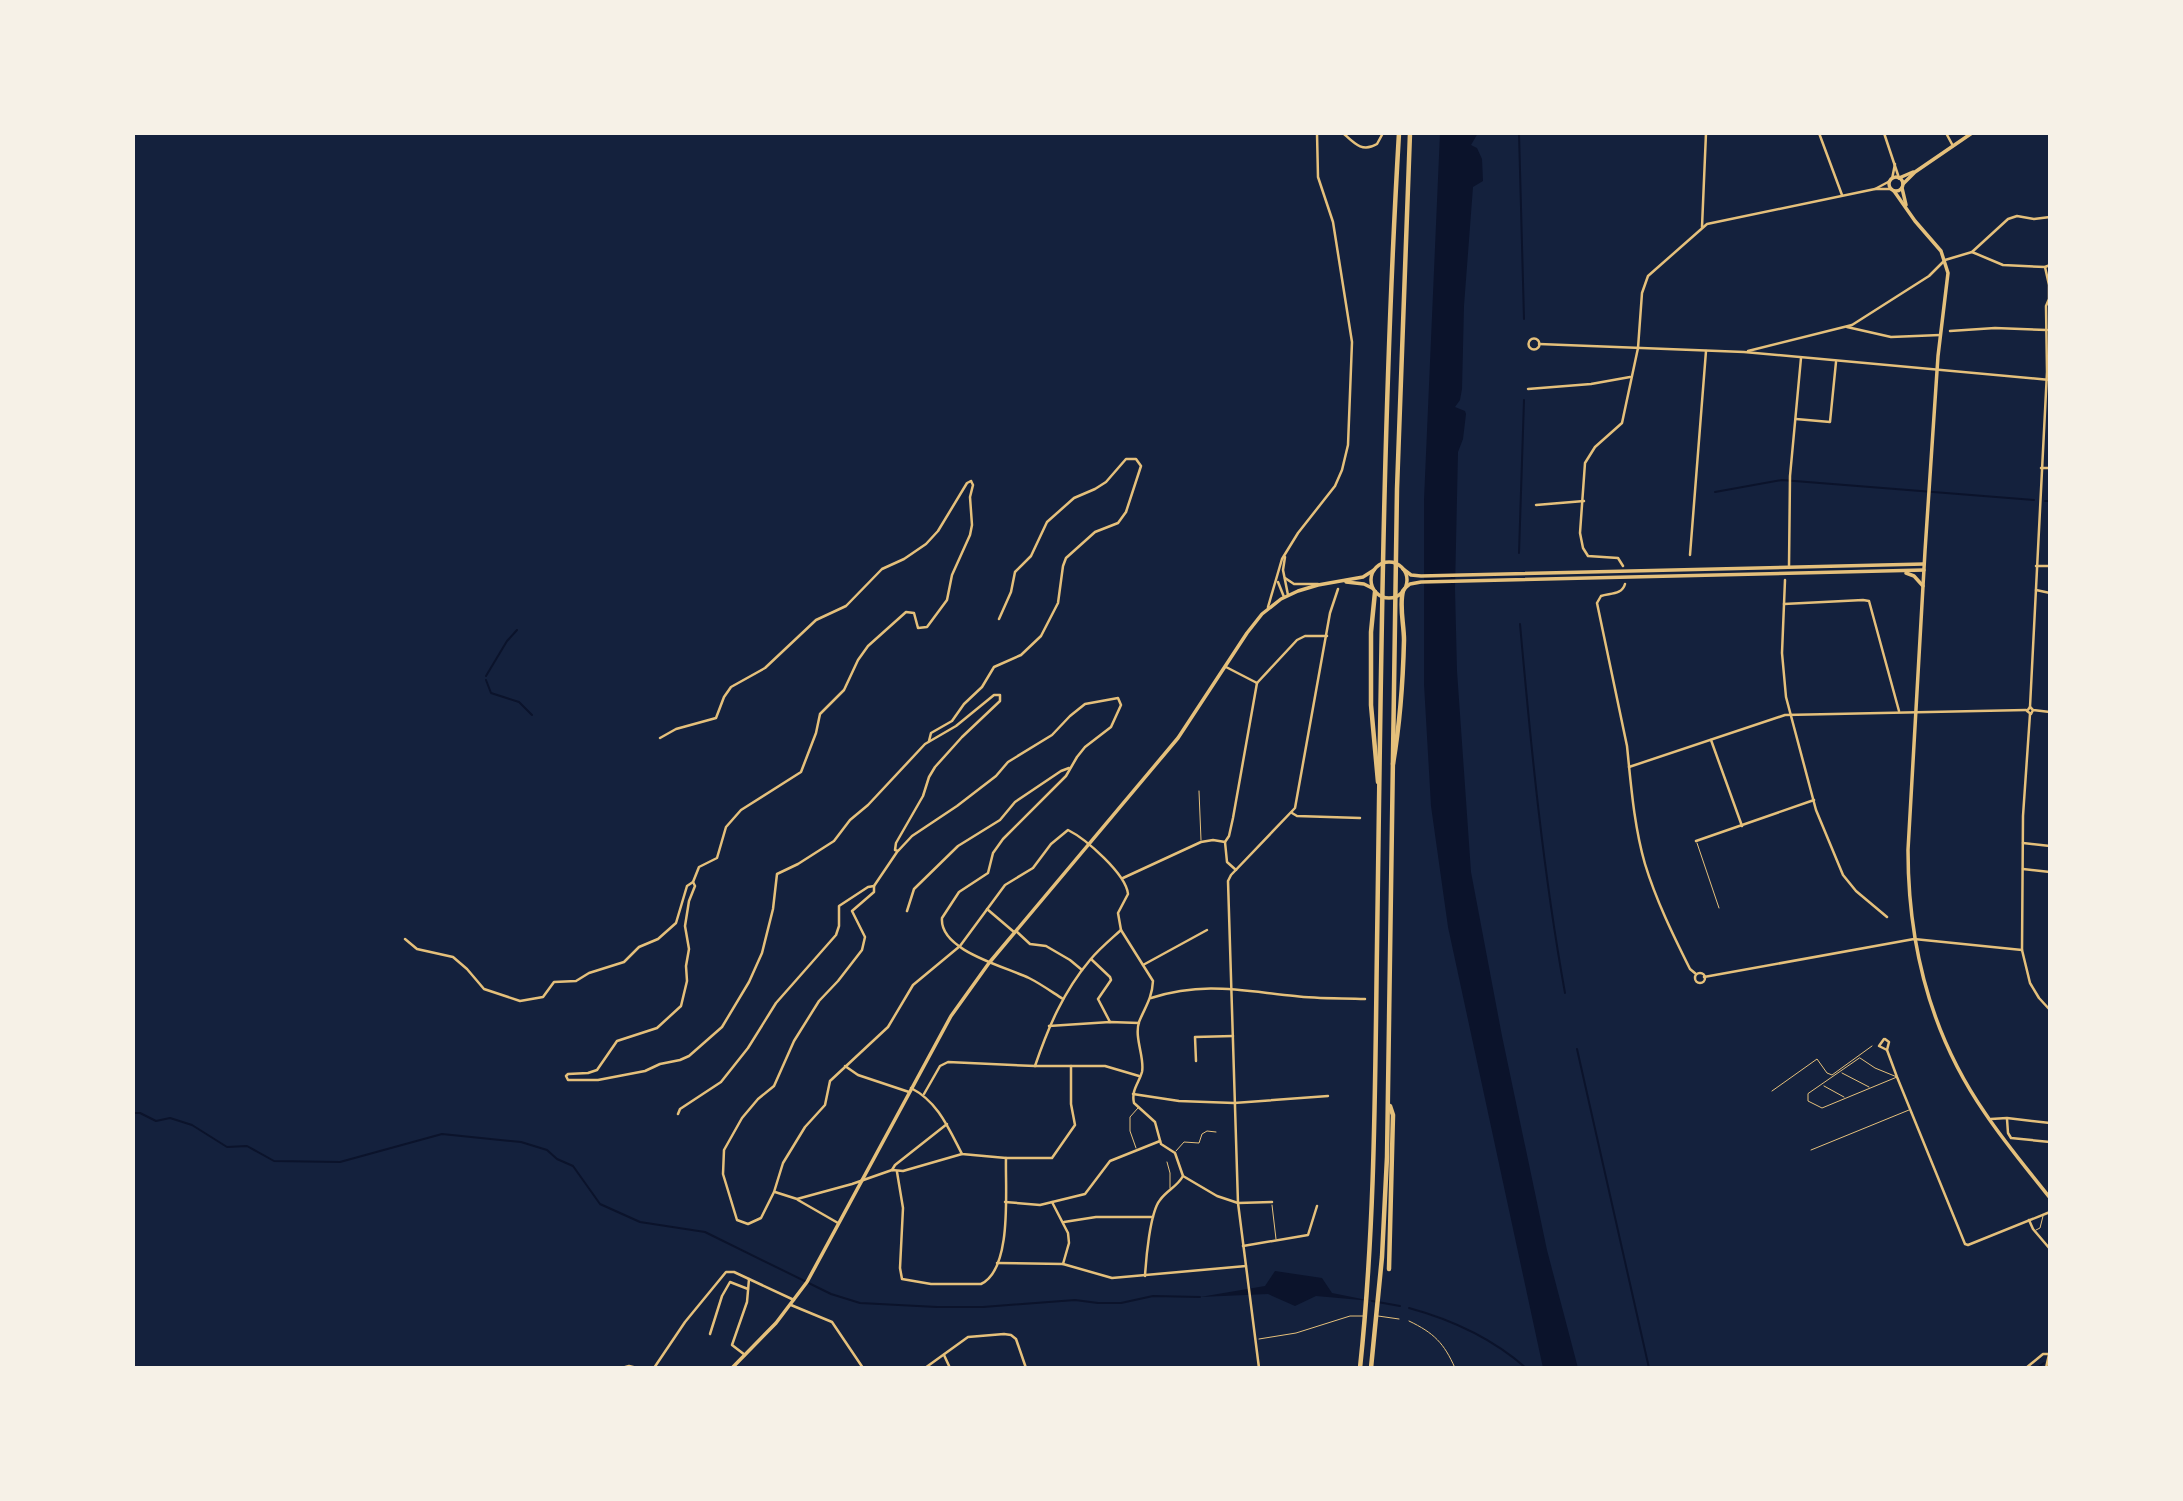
<svg xmlns="http://www.w3.org/2000/svg" width="2183" height="1501" font-family="'DM Sans',sans-serif">
	<style>
		.water { fill: #0b132b }
		.lines { fill: none; stroke-linecap: round; stroke-linejoin: round }
		.stream { stroke: #0b132b; stroke-width: 2 }
		.service { stroke: #e5c07b; stroke-width: 1 }
		.minor { stroke: #e5c07b; stroke-width: 2.5 }
		.tertiary { stroke: #e5c07b; stroke-width: 2.5 }
		.primary { stroke: #e5c07b; stroke-width: 3.5 }
		.motorway { stroke: #e5c07b; stroke-width: 4.5 }
	</style>
	<rect width="100%" height="100%" fill="#14213d"/>
	<g class="water">
		<polygon points="1440,133 1478,133 1471,145 1477,148 1482,159 1483,181 1473,187 1464,306 1462,389 1460,400 1455,407 1465,411 1466,414 1463,439 1458,452 1455,589 1457,671 1471,872 1502,1036 1547,1250 1578,1368 1543,1368 1448,927 1431,806 1424,684 1424,500"/>
		<polygon points="1275,1271 1322,1278 1332,1293 1372,1301 1316,1296 1295,1306 1268,1294 1200,1297 1265,1286"/>
	</g>
	<g class="lines">
		<g class="stream">
			<polyline points="1519,133 1524,319"/>
			<polyline points="1715,492 1782,480 2034,500"/>
			<polyline points="2045,501 2050,501"/>
			<polyline points="1519,553 1524,400"/>
			<path d="M1520 624C1531 747 1543 871 1565 993"/>
			<polyline points="486,676 507,641 517,630"/>
			<polyline points="486,680 491,693 519,702 532,715"/>
			<polyline points="1577,1049 1649,1368"/>
			<polyline points="133,1113 140,1113 156,1121 170,1118 192,1125 227,1147 247,1146 274,1161 340,1162 442,1134 521,1142 547,1150 557,1159 573,1166 600,1204 640,1222 705,1232 831,1294 860,1303 937,1307 983,1307 1075,1300 1098,1303 1121,1303 1153,1296 1200,1297"/>
			<polyline points="1372,1301 1400,1306"/>
			<path d="M1409 1308C1453 1320 1492 1338 1526 1368"/>
			<polyline points="2037,1368 2044,1363"/>
		</g>
		<g class="service">
			<polyline points="1199,791 1201,840"/>
			<polyline points="1697,843 1719,908"/>
			<polygon points="1860,1058 1875,1068 1897,1077 1822,1108 1808,1101 1808,1094"/>
			<polyline points="1842,1073 1869,1087"/>
			<polyline points="1824,1086 1844,1097"/>
			<polyline points="1772,1091 1817,1059 1827,1073 1832,1075 1872,1046"/>
			<polyline points="1136,1148 1130,1131 1130,1117 1138,1108"/>
			<polyline points="1811,1150 1909,1110"/>
			<polyline points="1176,1151 1184,1142 1199,1143 1202,1134 1207,1131 1216,1132"/>
			<polyline points="1167,1162 1170,1173 1170,1188"/>
			<polyline points="1272,1205 1276,1239"/>
			<polyline points="2036,1230 2040,1228 2043,1216"/>
			<polyline points="1378,1316 1399,1319"/>
			<path d="M1409 1321C1434 1333 1444 1343 1455 1368"/>
			<polyline points="1259,1339 1296,1333 1350,1316 1363,1316"/>
		</g>
		<g class="minor">
			<path d="M1343 133C1354 143 1362 153 1377 144L1383 133"/>
			<polyline points="1819,133 1842,195"/>
			<polyline points="1884,133 1899,178"/>
			<polyline points="1946,133 1953,146"/>
			<polyline points="1892,179 1895,164"/>
			<polyline points="1875,189 1890,181"/>
			<polyline points="1702,227 1706,133"/>
			<polyline points="1972,252 2003,265 2045,267 2050,265"/>
			<polyline points="1847,327 1891,337 1940,335"/>
			<polyline points="1950,331 1995,328 2047,330"/>
			<circle cx="1534" cy="344" r="5.5"/>
			<polyline points="1539,344 1744,352 2050,380"/>
			<polyline points="1748,351 1852,325 1929,276 1945,260 1972,252 2008,219 2017,216 2034,219 2050,217"/>
			<polyline points="1528,389 1591,384 1630,377"/>
			<polyline points="1796,419 1830,422 1836,362"/>
			<polyline points="2041,468 2050,468"/>
			<polyline points="1536,505 1584,501"/>
			<polyline points="1690,555 1706,351"/>
			<polyline points="1623,566 1618,558 1588,556 1583,548 1580,533 1585,463 1595,447 1622,423 1638,348 1642,293 1648,276 1707,224 1875,189 1892,189"/>
			<polyline points="2036,566 2050,566"/>
			<polyline points="1789,567 1790,476 1801,358"/>
			<polyline points="1785,580 1782,653 1786,697 1816,810 1843,875 1856,891 1887,917"/>
			<path d="M1625 584C1622 595 1610 593 1601 596L1597 603 1627 746C1631 785 1634 826 1645 864 1656 900 1673 935 1690 969L1696 974"/>
			<polyline points="2036,590 2050,593"/>
			<polyline points="1784,604 1863,600 1869,601 1899,711"/>
			<polyline points="1226,667 1257,683"/>
			<polyline points="1257,683 1297,640 1305,636 1327,636"/>
			<polyline points="2030,707 2047,372 2046,306 2049,299 2049,285 2045,267"/>
			<polyline points="2033,710 2031,714 2027,711 2030,707 2033,710 2050,712"/>
			<polyline points="2030,714 2023,816 2022,950 2030,983 2039,998 2050,1010"/>
			<polyline points="660,738 676,729 716,718 724,697 731,687 765,668 816,620 846,606 882,569 904,559 926,544 938,531 967,483 971,481"/>
			<polyline points="1711,740 1742,826"/>
			<polyline points="929,741 931,733 952,721 964,704 982,687 994,667 1021,655 1041,636 1058,603 1063,566 1066,558 1095,532 1118,523 1126,512 1141,466 1136,459 1126,459 1106,482 1095,489 1074,498 1047,522 1031,556 1015,572 1011,592 999,619"/>
			<polyline points="1629,767 1785,715 2026,710"/>
			<polyline points="1292,813 1297,816 1360,818"/>
			<polyline points="1696,841 1814,800"/>
			<polyline points="2023,843 2050,846"/>
			<path d="M897 852 874 886V892L852 911 865 937 862 950 838 981 819 1001 794 1041 774 1086 758 1099 742 1118 724 1150 723 1174 737 1220 748 1224 761 1218 774 1192 783 1163 805 1127 825 1105 830 1081 888 1027 913 985 960 946 1005 885 1033 868 1051 844 1068 830C1086 839 1126 874 1128 894L1118 913 1121 930 1153 981C1152 999 1145 1007 1139 1022 1134 1038 1145 1058 1142 1072 1139 1083 1131 1090 1134 1103L1155 1122 1161 1144 1175 1153 1183 1176 1217 1196 1238 1203 1272 1202"/>
			<polyline points="2023,869 2050,872"/>
			<polyline points="1236,870 1227,862 1225,842 1229,836 1233,818 1257,683"/>
			<polyline points="1123,878 1201,842 1213,840 1225,842"/>
			<path d="M693 882 695 886 689 901 685 926 689 949 686 966 687 981 681 1006 657 1028 617 1041 597 1070 588 1073 568 1074 566 1076 568 1080H598L645 1071 660 1064 680 1060 689 1056 722 1027 749 982 762 953 773 909 777 874 798 864 834 841 850 820 868 805 925 744 956 726 994 695H1000V701L962 737 935 767 929 777 923 796 896 843 895 850 898 851 912 836 957 806 996 776 1008 762 1052 735 1070 716 1085 704 1118 698 1121 705 1111 727 1085 747 1077 757 1066 776 1003 839 993 853 988 873 959 892 942 918C939 951 1007 967 1029 978 1041 984 1052 992 1063 999"/>
			<polyline points="987,909 1014,932"/>
			<polyline points="907,911 914,889 958,846 1000,820 1015,802 1061,771 1069,768"/>
			<polyline points="1016,931 1030,944 1046,946 1070,960 1082,970"/>
			<polyline points="405,939 417,949 453,957 467,969 484,989 520,1001 543,997 554,982 576,981 589,973 624,962 639,947 658,939 676,923 687,886 693,882 699,867 717,858 726,827 741,810 801,772 816,733 820,714 844,690 858,660 868,646 906,612 914,613 918,628 927,627 947,600 952,575 970,535 972,525 970,497 973,485 971,481"/>
			<polyline points="1091,959 1110,977 1111,980 1098,999 1110,1022"/>
			<polyline points="1143,965 1207,930"/>
			<circle cx="1700" cy="978" r="5"/>
			<polyline points="1704,977 1914,939 2022,950"/>
			<path d="M1151 998C1204 981 1243 991 1295 996 1318 999 1342 998 1365 999"/>
			<polyline points="1049,1026 1110,1022 1139,1023"/>
			<polyline points="1884,1039 1879,1046 1887,1050"/>
			<polyline points="1885,1039 1889,1042 1887,1050 1897,1077 1965,1244 1968,1245 2050,1212"/>
			<polyline points="1196,1061 1195,1037 1233,1036"/>
			<polyline points="845,1066 858,1075 909,1092"/>
			<path d="M1035 1066C1048 1028 1063 992 1090 960 1099 949 1110 940 1121 930"/>
			<path d="M911 1088C938 1102 948 1127 962 1154L1006 1158H1052L1075 1125 1071 1104V1066"/>
			<polyline points="924,1094 940,1066 948,1062 1035,1066 1105,1066 1139,1076"/>
			<polyline points="1133,1094 1179,1101 1234,1103 1328,1096"/>
			<polyline points="678,1114 680,1109 721,1082 748,1048 776,1003 836,935 839,926 839,906 868,887 874,886"/>
			<polyline points="1991,1119 2007,1118 2050,1123"/>
			<polyline points="2007,1119 2008,1133 2011,1138 2050,1142"/>
			<polyline points="892,1170 895,1165 947,1124"/>
			<path d="M897 1172 903 1208 900 1268 902 1279 931 1284H981C1013 1269 1005 1188 1006 1158"/>
			<polyline points="775,1192 797,1199 852,1184 892,1170 903,1171 962,1154"/>
			<polyline points="798,1200 838,1223"/>
			<polyline points="1005,1202 1040,1205 1085,1194 1110,1161 1160,1141"/>
			<polyline points="1052,1202 1068,1233 1069,1243 1063,1264"/>
			<polyline points="2029,1220 2033,1229 2050,1249"/>
			<polyline points="1064,1222 1096,1217 1153,1217"/>
			<polyline points="1243,1246 1308,1235 1317,1206"/>
			<polyline points="997,1263 1063,1264 1112,1278 1246,1266"/>
			<path d="M1145 1276C1146 1259 1150 1212 1160 1200 1167 1190 1177 1187 1183 1176"/>
			<polyline points="791,1305 832,1322 863,1368"/>
			<polyline points="710,1334 722,1296 730,1282 748,1289"/>
			<polyline points="745,1355 732,1345 747,1302 749,1279"/>
			<polyline points="944,1355 950,1368"/>
			<polyline points="622,1368 629,1366 637,1368"/>
			<polyline points="654,1368 685,1322 726,1272 734,1272 794,1300"/>
			<polyline points="925,1368 968,1337 1004,1334 1011,1335 1016,1339 1026,1368"/>
			<polyline points="1259,1368 1238,1203 1228,881 1231,875 1295,808 1330,613 1338,589"/>
			<polyline points="2026,1368 2043,1354 2049,1354"/>
			<polyline points="2046,1368 2050,1350"/>
		</g>
		<g class="tertiary">
			<polyline points="1285,557 1283,570 1288,595"/>
			<polyline points="1285,578 1294,584 1318,584"/>
			<polyline points="1278,582 1284,597"/>
			<polyline points="1268,607 1282,559 1298,533 1335,486 1342,470 1348,445 1352,342 1333,222 1318,177 1317,133"/>
		</g>
		<g class="primary">
			<circle cx="1896" cy="184" r="7"/>
			<polyline points="1899,178 1913,172"/>
			<polyline points="1903,184 1915,172 1972,133"/>
			<polyline points="1902,188 1906,205"/>
			<path d="M1894 191 1915 221 1941 251 1948 273 1938 356 1925 551 1908 850C1908 944 1931 1035 1985 1113 2005 1143 2028 1170 2050 1198"/>
			<circle cx="1389" cy="580" r="18"/>
			<polyline points="1403,569 1411,575 1421,576 1924,564"/>
			<polyline points="1906,573 1914,576 1923,586"/>
			<polyline points="1346,582 1364,584 1372,588"/>
			<polyline points="1404,589 1410,584 1421,582 1924,570"/>
			<polyline points="732,1368 776,1323 807,1282 951,1016 989,963 1178,738 1247,633 1262,614 1281,599 1298,591 1318,585 1363,577 1374,570"/>
		</g>
		<g class="motorway">
			<polyline points="1375,592 1371,632 1371,705 1378,782"/>
			<path d="M1393 764C1400 723 1403 682 1404 640 1404 624 1399 606 1403 591"/>
			<polyline points="1389,1269 1393,1115 1390,1106"/>
			<path d="M1360 1368C1375 1227 1375 1087 1377 946 1381 675 1383 404 1399 133"/>
			<polyline points="1371,1368 1382,1257 1387,1157 1397,489 1410,133"/>
		</g>
	</g>
	<rect width="2183" height="1501" fill="none" stroke="#f6f1e7" stroke-width="270"/>
</svg>
